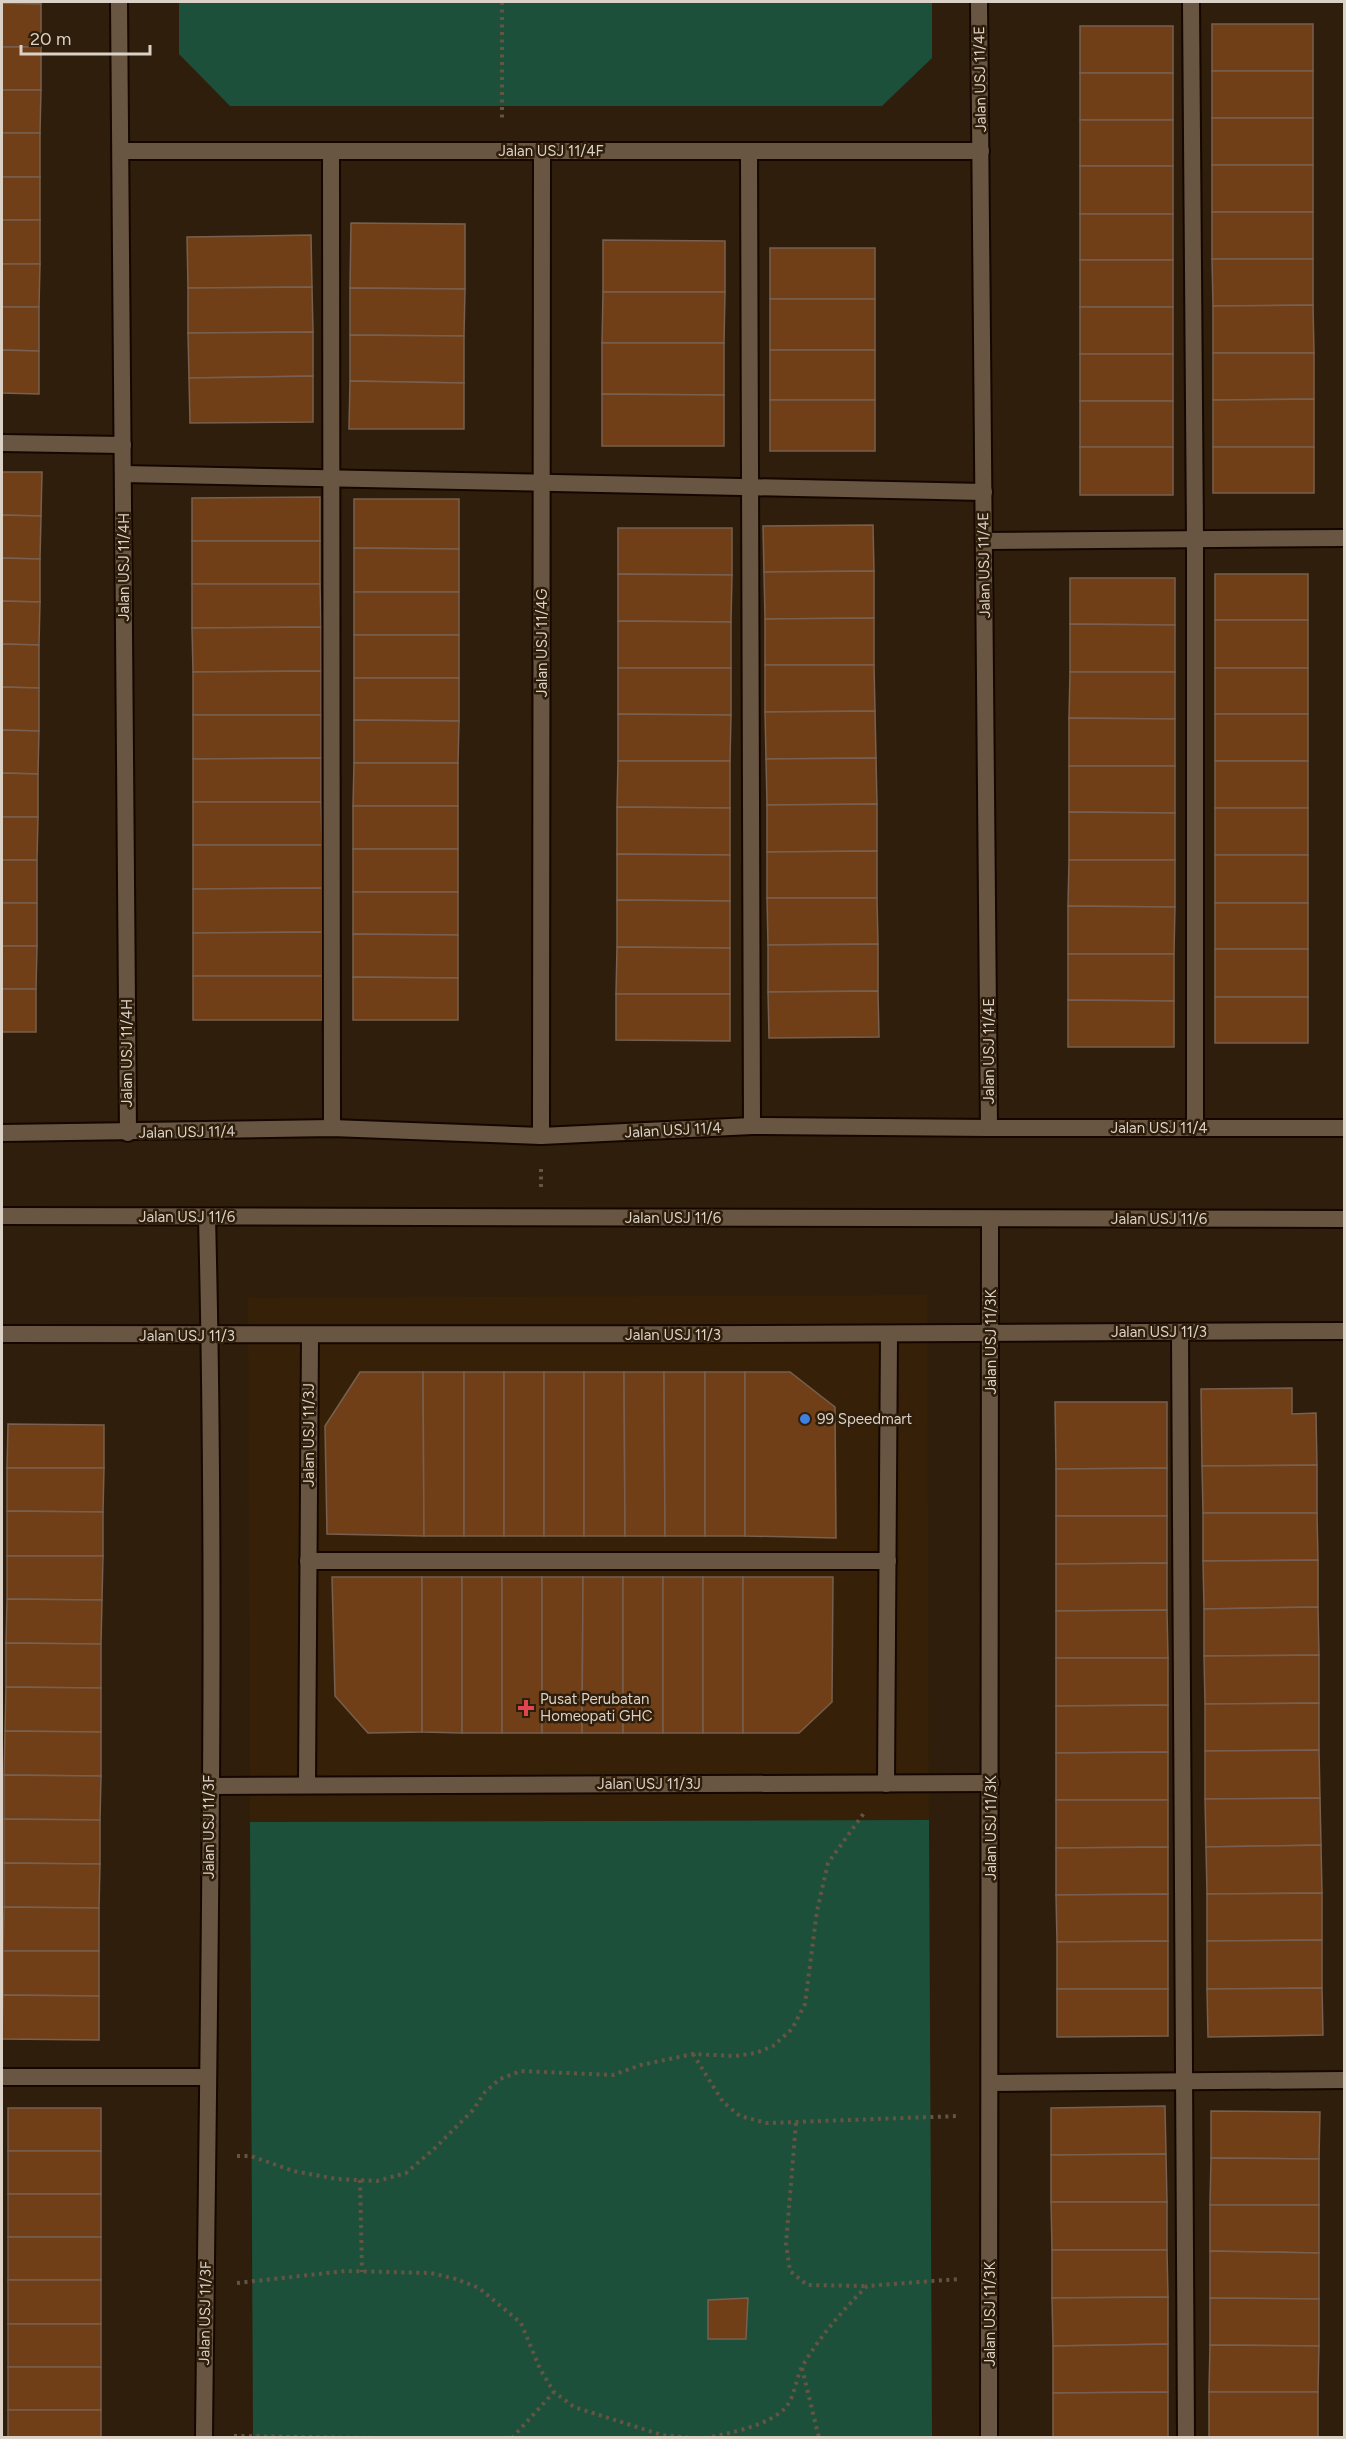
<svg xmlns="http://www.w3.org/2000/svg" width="1346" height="2439" font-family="Figtree,sans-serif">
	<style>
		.built { fill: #362108 }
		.green { fill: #1d503a }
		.building { fill: #703f18; stroke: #77604f; stroke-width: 1.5 }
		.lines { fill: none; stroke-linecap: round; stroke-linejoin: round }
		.service-casing { stroke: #150700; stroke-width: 20 }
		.minor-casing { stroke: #150700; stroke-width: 20 }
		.tertiary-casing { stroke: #150700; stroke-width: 20 }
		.path { stroke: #635444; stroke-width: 4; stroke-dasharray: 3 4.5; stroke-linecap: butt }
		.service { stroke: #695642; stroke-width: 16 }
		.minor { stroke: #695642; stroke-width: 16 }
		.tertiary { stroke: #695642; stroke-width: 16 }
		.shop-dot { fill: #3f7fe0; stroke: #2e1e0b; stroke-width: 2 }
		.health-dot { fill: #e0444e; stroke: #2e1e0b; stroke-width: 2 }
		.labels { text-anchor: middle; stroke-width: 5; stroke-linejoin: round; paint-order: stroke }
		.street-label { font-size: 15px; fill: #dcd1c6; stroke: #2e1e0b }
		.poi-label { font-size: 15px; fill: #dcd1c6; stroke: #2e1e0b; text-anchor: start }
	</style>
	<rect width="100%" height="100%" fill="#2e1e0b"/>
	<polygon class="built" points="927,1295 929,1820 250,1822 248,1298"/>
	<g class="green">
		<polygon points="179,2 932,2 932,58 882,106 230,106 179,54"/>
		<polygon points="929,1820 932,2437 253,2437 250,1822"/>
	</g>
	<g class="building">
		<polygon points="2,2 41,2 41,4 2,3"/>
		<polygon points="2,3 41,4 41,47 2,47"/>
		<rect x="1212" y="24" width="101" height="47"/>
		<rect x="1080" y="26" width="93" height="47"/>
		<rect x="2" y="47" width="39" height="43"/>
		<rect x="1212" y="71" width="101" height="47"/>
		<rect x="1080" y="73" width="93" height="47"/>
		<polygon points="2,90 41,90 40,133 2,133"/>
		<rect x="1212" y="118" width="101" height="47"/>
		<rect x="1080" y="120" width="93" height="46"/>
		<rect x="2" y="133" width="38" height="44"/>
		<rect x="1212" y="165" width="101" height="47"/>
		<rect x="1080" y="166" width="93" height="48"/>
		<rect x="2" y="177" width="38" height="43"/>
		<rect x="1212" y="212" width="101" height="47"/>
		<rect x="1080" y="214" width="93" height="46"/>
		<rect x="2" y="220" width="38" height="44"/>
		<polygon points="351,223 465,224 465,289 350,288"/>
		<polygon points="311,235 312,287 188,288 187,237"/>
		<polygon points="603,240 725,241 725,292 603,292"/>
		<rect x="770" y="248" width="105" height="51"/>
		<polygon points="1212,259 1313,259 1313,305 1213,306"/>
		<rect x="1080" y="260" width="93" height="47"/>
		<polygon points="2,264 40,264 39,307 2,307"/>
		<polygon points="312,287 313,332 188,333 188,288"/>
		<polygon points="350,288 465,289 464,336 350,335"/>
		<polygon points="603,292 725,292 724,343 602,343"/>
		<rect x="770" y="299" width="105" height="51"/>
		<polygon points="1313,305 1314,353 1213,353 1213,306"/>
		<polygon points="2,307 39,307 39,351 2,350"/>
		<rect x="1080" y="307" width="93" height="47"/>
		<polygon points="313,332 313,376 189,378 188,333"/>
		<polygon points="350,335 464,336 464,383 350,381"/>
		<polygon points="602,343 724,343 724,395 602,394"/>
		<polygon points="2,350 39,351 39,394 2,393"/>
		<rect x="770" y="350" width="105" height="50"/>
		<polygon points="1213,353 1314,353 1314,399 1213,400"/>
		<rect x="1080" y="354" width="93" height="47"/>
		<polygon points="313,376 313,422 190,423 189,378"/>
		<polygon points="350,381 464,383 464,429 349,429"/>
		<polygon points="602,394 724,395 724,446 602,446"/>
		<polygon points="1314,399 1314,447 1213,447 1213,400"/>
		<rect x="770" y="400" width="105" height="51"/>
		<rect x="1080" y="401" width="93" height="46"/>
		<rect x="1080" y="447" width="93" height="48"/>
		<rect x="1213" y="447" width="101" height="46"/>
		<polygon points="2,472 42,472 41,516 2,515"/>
		<polygon points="320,497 320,541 192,541 192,498"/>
		<polygon points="354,499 459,499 459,549 354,548"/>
		<polygon points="2,515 41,516 40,559 2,558"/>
		<polygon points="873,525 874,571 764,572 763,526"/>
		<polygon points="618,528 732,528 732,575 618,574"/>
		<rect x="192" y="541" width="128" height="43"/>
		<polygon points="354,548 459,549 459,592 354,592"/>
		<polygon points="2,558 40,559 40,602 2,601"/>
		<polygon points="874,571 874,618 765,619 764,572"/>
		<polygon points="618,574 732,575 731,622 618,621"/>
		<rect x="1215" y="574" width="93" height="46"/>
		<polygon points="1070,578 1175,578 1175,625 1070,624"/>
		<polygon points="192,584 320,584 321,627 192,628"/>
		<rect x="354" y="592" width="105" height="43"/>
		<polygon points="2,601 40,602 39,645 2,644"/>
		<polygon points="874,618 874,665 765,665 765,619"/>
		<rect x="1215" y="620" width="93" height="48"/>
		<polygon points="618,621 731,622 731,668 618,668"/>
		<polygon points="1070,624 1175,625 1175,672 1070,672"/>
		<polygon points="321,627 321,671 193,672 192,628"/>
		<rect x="354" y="635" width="105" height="43"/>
		<polygon points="2,644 39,645 39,688 2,687"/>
		<polygon points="765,665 874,665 875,711 765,712"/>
		<polygon points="618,668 731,668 731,715 618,714"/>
		<rect x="1215" y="668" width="93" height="46"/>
		<polygon points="321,671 321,715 193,715 193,672"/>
		<polygon points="1070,672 1175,672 1175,719 1069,718"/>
		<polygon points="354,678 459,678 459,721 354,720"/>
		<polygon points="2,687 39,688 39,731 2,730"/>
		<polygon points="875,711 876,758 766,759 765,712"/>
		<polygon points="618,714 731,715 730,761 618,761"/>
		<rect x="1215" y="714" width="93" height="47"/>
		<polygon points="193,715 321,715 321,758 193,759"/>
		<polygon points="1069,718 1175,719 1175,766 1069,766"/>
		<polygon points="354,720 459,721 458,763 354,763"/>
		<polygon points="2,730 39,731 38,774 2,773"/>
		<polygon points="321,758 321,802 193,802 193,759"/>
		<polygon points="876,758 877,804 767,805 766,759"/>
		<polygon points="618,761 730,761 730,808 617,807"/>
		<rect x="1215" y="761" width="93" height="47"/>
		<polygon points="354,763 458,763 458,806 353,806"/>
		<polygon points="1069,766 1175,766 1175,813 1069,812"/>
		<polygon points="2,773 38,774 38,817 2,817"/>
		<polygon points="193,802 321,802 322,845 193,845"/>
		<polygon points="877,804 877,851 767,852 767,805"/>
		<rect x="353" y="806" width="105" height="43"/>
		<polygon points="617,807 730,808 730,855 617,854"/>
		<rect x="1215" y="808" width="93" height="47"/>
		<polygon points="1069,812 1175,813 1175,860 1069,860"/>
		<polygon points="2,817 38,817 37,860 2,860"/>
		<polygon points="193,845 322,845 322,888 193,889"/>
		<rect x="353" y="849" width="105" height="43"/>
		<polygon points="877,851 877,898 767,898 767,852"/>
		<polygon points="617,854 730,855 730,901 617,900"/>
		<rect x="1215" y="855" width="93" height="48"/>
		<rect x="2" y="860" width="35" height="43"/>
		<polygon points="1069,860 1175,860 1175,907 1068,906"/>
		<polygon points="322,888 322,932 193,933 193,889"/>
		<polygon points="353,892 458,892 458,935 353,934"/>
		<polygon points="767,898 877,898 878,944 768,945"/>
		<polygon points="617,900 730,901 730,948 617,947"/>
		<rect x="2" y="903" width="35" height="43"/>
		<rect x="1215" y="903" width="93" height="46"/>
		<polygon points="1068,906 1175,907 1174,954 1068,954"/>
		<polygon points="322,932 322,976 193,976 193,933"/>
		<polygon points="353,934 458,935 458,978 353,977"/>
		<polygon points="878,944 878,991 768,992 768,945"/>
		<polygon points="2,946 37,946 36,989 2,989"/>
		<polygon points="617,947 730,948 730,994 616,994"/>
		<rect x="1215" y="949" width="93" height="48"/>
		<polygon points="1068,954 1174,954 1174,1001 1068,1000"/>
		<rect x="193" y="976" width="129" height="44"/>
		<polygon points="353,977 458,978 458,1020 353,1020"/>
		<rect x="2" y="989" width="34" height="43"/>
		<polygon points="878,991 879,1037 769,1038 768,992"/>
		<polygon points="616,994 730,994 730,1041 616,1040"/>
		<rect x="1215" y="997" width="93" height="46"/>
		<polygon points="1068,1000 1174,1001 1174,1047 1068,1047"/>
		<polygon points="360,1372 423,1372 424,1536 327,1534 325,1426"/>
		<polygon points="423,1372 464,1372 464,1536 424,1536"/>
		<rect x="464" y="1372" width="40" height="164"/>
		<rect x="504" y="1372" width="40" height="164"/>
		<rect x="544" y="1372" width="40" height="164"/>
		<polygon points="584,1372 624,1372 625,1536 584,1536"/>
		<polygon points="624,1372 664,1372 665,1536 625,1536"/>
		<polygon points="664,1372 705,1372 705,1536 665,1536"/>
		<rect x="705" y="1372" width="40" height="164"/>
		<polygon points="745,1372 790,1372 835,1407 836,1538 745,1536"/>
		<polygon points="1292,1388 1292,1414 1316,1413 1317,1465 1202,1466 1201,1389"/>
		<polygon points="1055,1402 1167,1402 1167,1468 1056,1469"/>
		<polygon points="8,1424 104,1425 104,1468 7,1468"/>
		<polygon points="1317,1465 1317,1513 1203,1513 1202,1466"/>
		<polygon points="7,1468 104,1468 103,1512 7,1511"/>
		<polygon points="1167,1468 1167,1516 1056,1516 1056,1469"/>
		<polygon points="7,1511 103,1512 103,1556 7,1556"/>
		<polygon points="1203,1513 1317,1513 1318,1560 1203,1561"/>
		<polygon points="1056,1516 1167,1516 1167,1563 1056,1564"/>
		<polygon points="7,1556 103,1556 102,1600 7,1599"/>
		<polygon points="1318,1560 1318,1607 1204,1609 1203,1561"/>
		<polygon points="1167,1563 1167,1610 1056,1611 1056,1564"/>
		<polygon points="332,1577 422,1577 422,1732 368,1733 335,1696"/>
		<polygon points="422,1577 462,1577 462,1733 422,1732"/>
		<rect x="462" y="1577" width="40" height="156"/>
		<rect x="502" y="1577" width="40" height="156"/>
		<polygon points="542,1577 583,1577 582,1733 542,1733"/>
		<polygon points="583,1577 623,1577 623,1733 582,1733"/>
		<rect x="623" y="1577" width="40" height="156"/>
		<rect x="663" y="1577" width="40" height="156"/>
		<rect x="703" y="1577" width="40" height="156"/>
		<polygon points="743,1577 833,1577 832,1702 799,1733 743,1733"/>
		<polygon points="7,1599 102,1600 101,1644 6,1643"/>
		<polygon points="1318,1607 1319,1655 1204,1656 1204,1609"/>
		<polygon points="1167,1610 1168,1658 1056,1658 1056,1611"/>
		<polygon points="6,1643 101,1644 101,1688 6,1687"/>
		<polygon points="1319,1655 1319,1703 1205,1704 1204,1656"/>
		<polygon points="1056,1658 1168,1658 1168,1705 1056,1706"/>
		<polygon points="6,1687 101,1688 101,1732 5,1731"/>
		<polygon points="1319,1703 1319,1750 1205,1751 1205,1704"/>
		<polygon points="1168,1705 1168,1752 1056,1753 1056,1706"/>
		<polygon points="5,1731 101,1732 101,1776 4,1775"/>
		<polygon points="1319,1750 1320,1798 1205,1799 1205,1751"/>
		<polygon points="1168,1752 1168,1800 1056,1800 1056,1753"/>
		<polygon points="4,1775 101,1776 100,1820 4,1819"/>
		<polygon points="1320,1798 1321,1845 1206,1847 1205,1799"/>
		<polygon points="1056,1800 1168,1800 1168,1847 1056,1848"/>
		<polygon points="4,1819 100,1820 100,1864 4,1863"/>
		<polygon points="1321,1845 1322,1893 1207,1894 1206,1847"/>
		<polygon points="1168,1847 1168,1894 1056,1895 1056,1848"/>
		<polygon points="4,1863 100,1864 99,1908 4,1907"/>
		<polygon points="1322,1893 1322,1940 1207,1941 1207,1894"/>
		<polygon points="1168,1894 1168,1941 1057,1942 1056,1895"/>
		<polygon points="4,1907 99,1908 99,1951 3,1951"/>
		<polygon points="1322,1940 1322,1988 1207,1989 1207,1941"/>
		<polygon points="1168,1941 1168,1989 1057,1989 1057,1942"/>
		<polygon points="3,1951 99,1951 99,1996 3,1995"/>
		<polygon points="1322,1988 1323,2035 1208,2037 1207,1989"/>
		<polygon points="1057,1989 1168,1989 1168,2036 1057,2037"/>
		<polygon points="3,1995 99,1996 99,2040 2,2039"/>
		<polygon points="1165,2106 1166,2154 1051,2155 1051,2108"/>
		<rect x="8" y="2108" width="93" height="43"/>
		<polygon points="1211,2111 1320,2112 1319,2159 1211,2158"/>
		<rect x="8" y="2151" width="93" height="43"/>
		<polygon points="1166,2154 1167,2202 1051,2202 1051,2155"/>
		<polygon points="1211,2158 1319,2159 1319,2205 1210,2205"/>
		<rect x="8" y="2194" width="93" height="43"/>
		<polygon points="1051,2202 1167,2202 1167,2250 1052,2250"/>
		<polygon points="1210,2205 1319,2205 1319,2253 1210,2251"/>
		<rect x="8" y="2237" width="93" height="43"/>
		<polygon points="1052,2250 1167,2250 1168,2297 1052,2298"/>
		<polygon points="1210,2251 1319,2253 1319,2299 1210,2298"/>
		<rect x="8" y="2280" width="93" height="44"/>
		<polygon points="1168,2297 1168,2344 1053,2346 1052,2298"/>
		<polygon points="748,2298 746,2339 708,2339 708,2300"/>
		<polygon points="1210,2298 1319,2299 1319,2346 1210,2345"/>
		<rect x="8" y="2324" width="93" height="43"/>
		<polygon points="1168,2344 1168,2392 1053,2393 1053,2346"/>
		<polygon points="1210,2345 1319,2346 1318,2392 1209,2392"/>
		<rect x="8" y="2367" width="93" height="43"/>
		<polygon points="1168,2392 1168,2438 1053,2438 1053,2393"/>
		<rect x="1209" y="2392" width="109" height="46"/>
		<rect x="8" y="2410" width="93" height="28"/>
	</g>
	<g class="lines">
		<defs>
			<g id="service">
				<polyline points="1191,2 1195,539 1195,1128"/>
				<polyline points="331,151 332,1128"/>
				<polyline points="749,151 752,1126"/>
				<polyline points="2,443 123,445"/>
				<polyline points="123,474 984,492"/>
				<polyline points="984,541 1344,538"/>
				<polyline points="1180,1332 1186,2438"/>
				<polyline points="308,1561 888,1561"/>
				<polyline points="2,2077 208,2077"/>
				<polyline points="990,2083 1344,2080"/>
			</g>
			<g id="minor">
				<polyline points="119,2 128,1133"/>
				<polyline points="979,2 989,1128"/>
				<polyline points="121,151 981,151"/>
				<polyline points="2,1133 332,1128 541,1136 752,1126 989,1128 1344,1128"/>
				<polyline points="541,1136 542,151"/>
				<path d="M2 1334C449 1337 897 1333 1344 1331"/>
				<polyline points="886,1784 889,1335"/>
				<polyline points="307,1785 310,1336"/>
				<polyline points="210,1786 991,1783"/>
				<path d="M204 2438C208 2031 217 1623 207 1217"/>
				<polyline points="989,2438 990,1219"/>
			</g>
			<polyline id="tertiary" points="2,1216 1344,1219"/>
		</defs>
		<use href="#service" class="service-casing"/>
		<use href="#minor" class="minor-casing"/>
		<use href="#tertiary" class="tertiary-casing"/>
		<g class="path">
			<polyline points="502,2 502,121"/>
			<polyline points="541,1187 541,1167"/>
			<polyline points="693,2054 723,2102 740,2116 767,2123 959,2116"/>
			<polyline points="796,2123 786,2244 790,2271 807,2285 867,2286"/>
			<polyline points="237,2156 251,2156 293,2171 337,2179 377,2181 406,2173 435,2148 473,2110 485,2092 500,2079 521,2071 613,2075 641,2065 693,2054 735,2056 756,2053 773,2046 792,2029 805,2004 817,1911 828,1863 864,1813"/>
			<polyline points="360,2180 362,2272"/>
			<polyline points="237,2283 345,2271 431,2273 456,2279 479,2288 521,2323 540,2369 554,2392 574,2407 662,2435 692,2438"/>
			<polyline points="802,2368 819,2438"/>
			<polyline points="234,2436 383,2438"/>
			<polyline points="512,2438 554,2392"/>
			<path d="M705 2438C727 2434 771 2425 786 2407 795 2396 796 2377 803 2365 821 2335 842 2311 867 2286L959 2279"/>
		</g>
		<use href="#service" class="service"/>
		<use href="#minor" class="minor"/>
		<use href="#tertiary" class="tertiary"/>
	</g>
	<circle class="shop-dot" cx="805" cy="1419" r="6"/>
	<path class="health-dot" d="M523 1699h6v6h6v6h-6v6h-6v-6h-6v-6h6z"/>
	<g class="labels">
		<g class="street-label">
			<text transform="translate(980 79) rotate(-91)" y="5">Jalan USJ 11/4E</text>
			<text x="551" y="156">Jalan USJ 11/4F</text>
			<text transform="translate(984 565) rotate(-91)" y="5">Jalan USJ 11/4E</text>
			<text transform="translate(124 567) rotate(-90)" y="5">Jalan USJ 11/4H</text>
			<text transform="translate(542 643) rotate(-90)" y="5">Jalan USJ 11/4G</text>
			<text transform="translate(989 1051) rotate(-90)" y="5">Jalan USJ 11/4E</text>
			<text transform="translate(127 1053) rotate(-90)" y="5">Jalan USJ 11/4H</text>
			<text x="1159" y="1133">Jalan USJ 11/4</text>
			<text transform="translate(673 1130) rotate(-3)" y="5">Jalan USJ 11/4</text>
			<text transform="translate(187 1132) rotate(-1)" y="5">Jalan USJ 11/4</text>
			<text x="187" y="1222">Jalan USJ 11/6</text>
			<text x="673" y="1223">Jalan USJ 11/6</text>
			<text x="1159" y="1224">Jalan USJ 11/6</text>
			<text x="1159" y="1337">Jalan USJ 11/3</text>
			<text x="673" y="1340">Jalan USJ 11/3</text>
			<text x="187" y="1341">Jalan USJ 11/3</text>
			<text transform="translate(991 1342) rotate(-90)" y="5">Jalan USJ 11/3K</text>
			<text transform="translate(309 1435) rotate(-90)" y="5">Jalan USJ 11/3J</text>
			<text x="649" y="1789">Jalan USJ 11/3J</text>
			<text transform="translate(209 1827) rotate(-90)" y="5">Jalan USJ 11/3F</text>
			<text transform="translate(991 1828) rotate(-90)" y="5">Jalan USJ 11/3K</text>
			<text transform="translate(205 2313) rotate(-89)" y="5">Jalan USJ 11/3F</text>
			<text transform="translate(990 2314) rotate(-90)" y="5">Jalan USJ 11/3K</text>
		</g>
		<g class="poi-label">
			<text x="817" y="1424">99 Speedmart</text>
			<text x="540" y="1704">Pusat Perubatan<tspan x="540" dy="17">Homeopati GHC</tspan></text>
		</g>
	</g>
	<rect width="1346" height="2439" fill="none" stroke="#dcd1c6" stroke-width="6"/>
	<path d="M21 45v9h129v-9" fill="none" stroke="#dcd1c6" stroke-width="3"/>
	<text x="30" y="45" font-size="18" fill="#dcd1c6" stroke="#2e1e0b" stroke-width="4.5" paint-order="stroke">20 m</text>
</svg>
